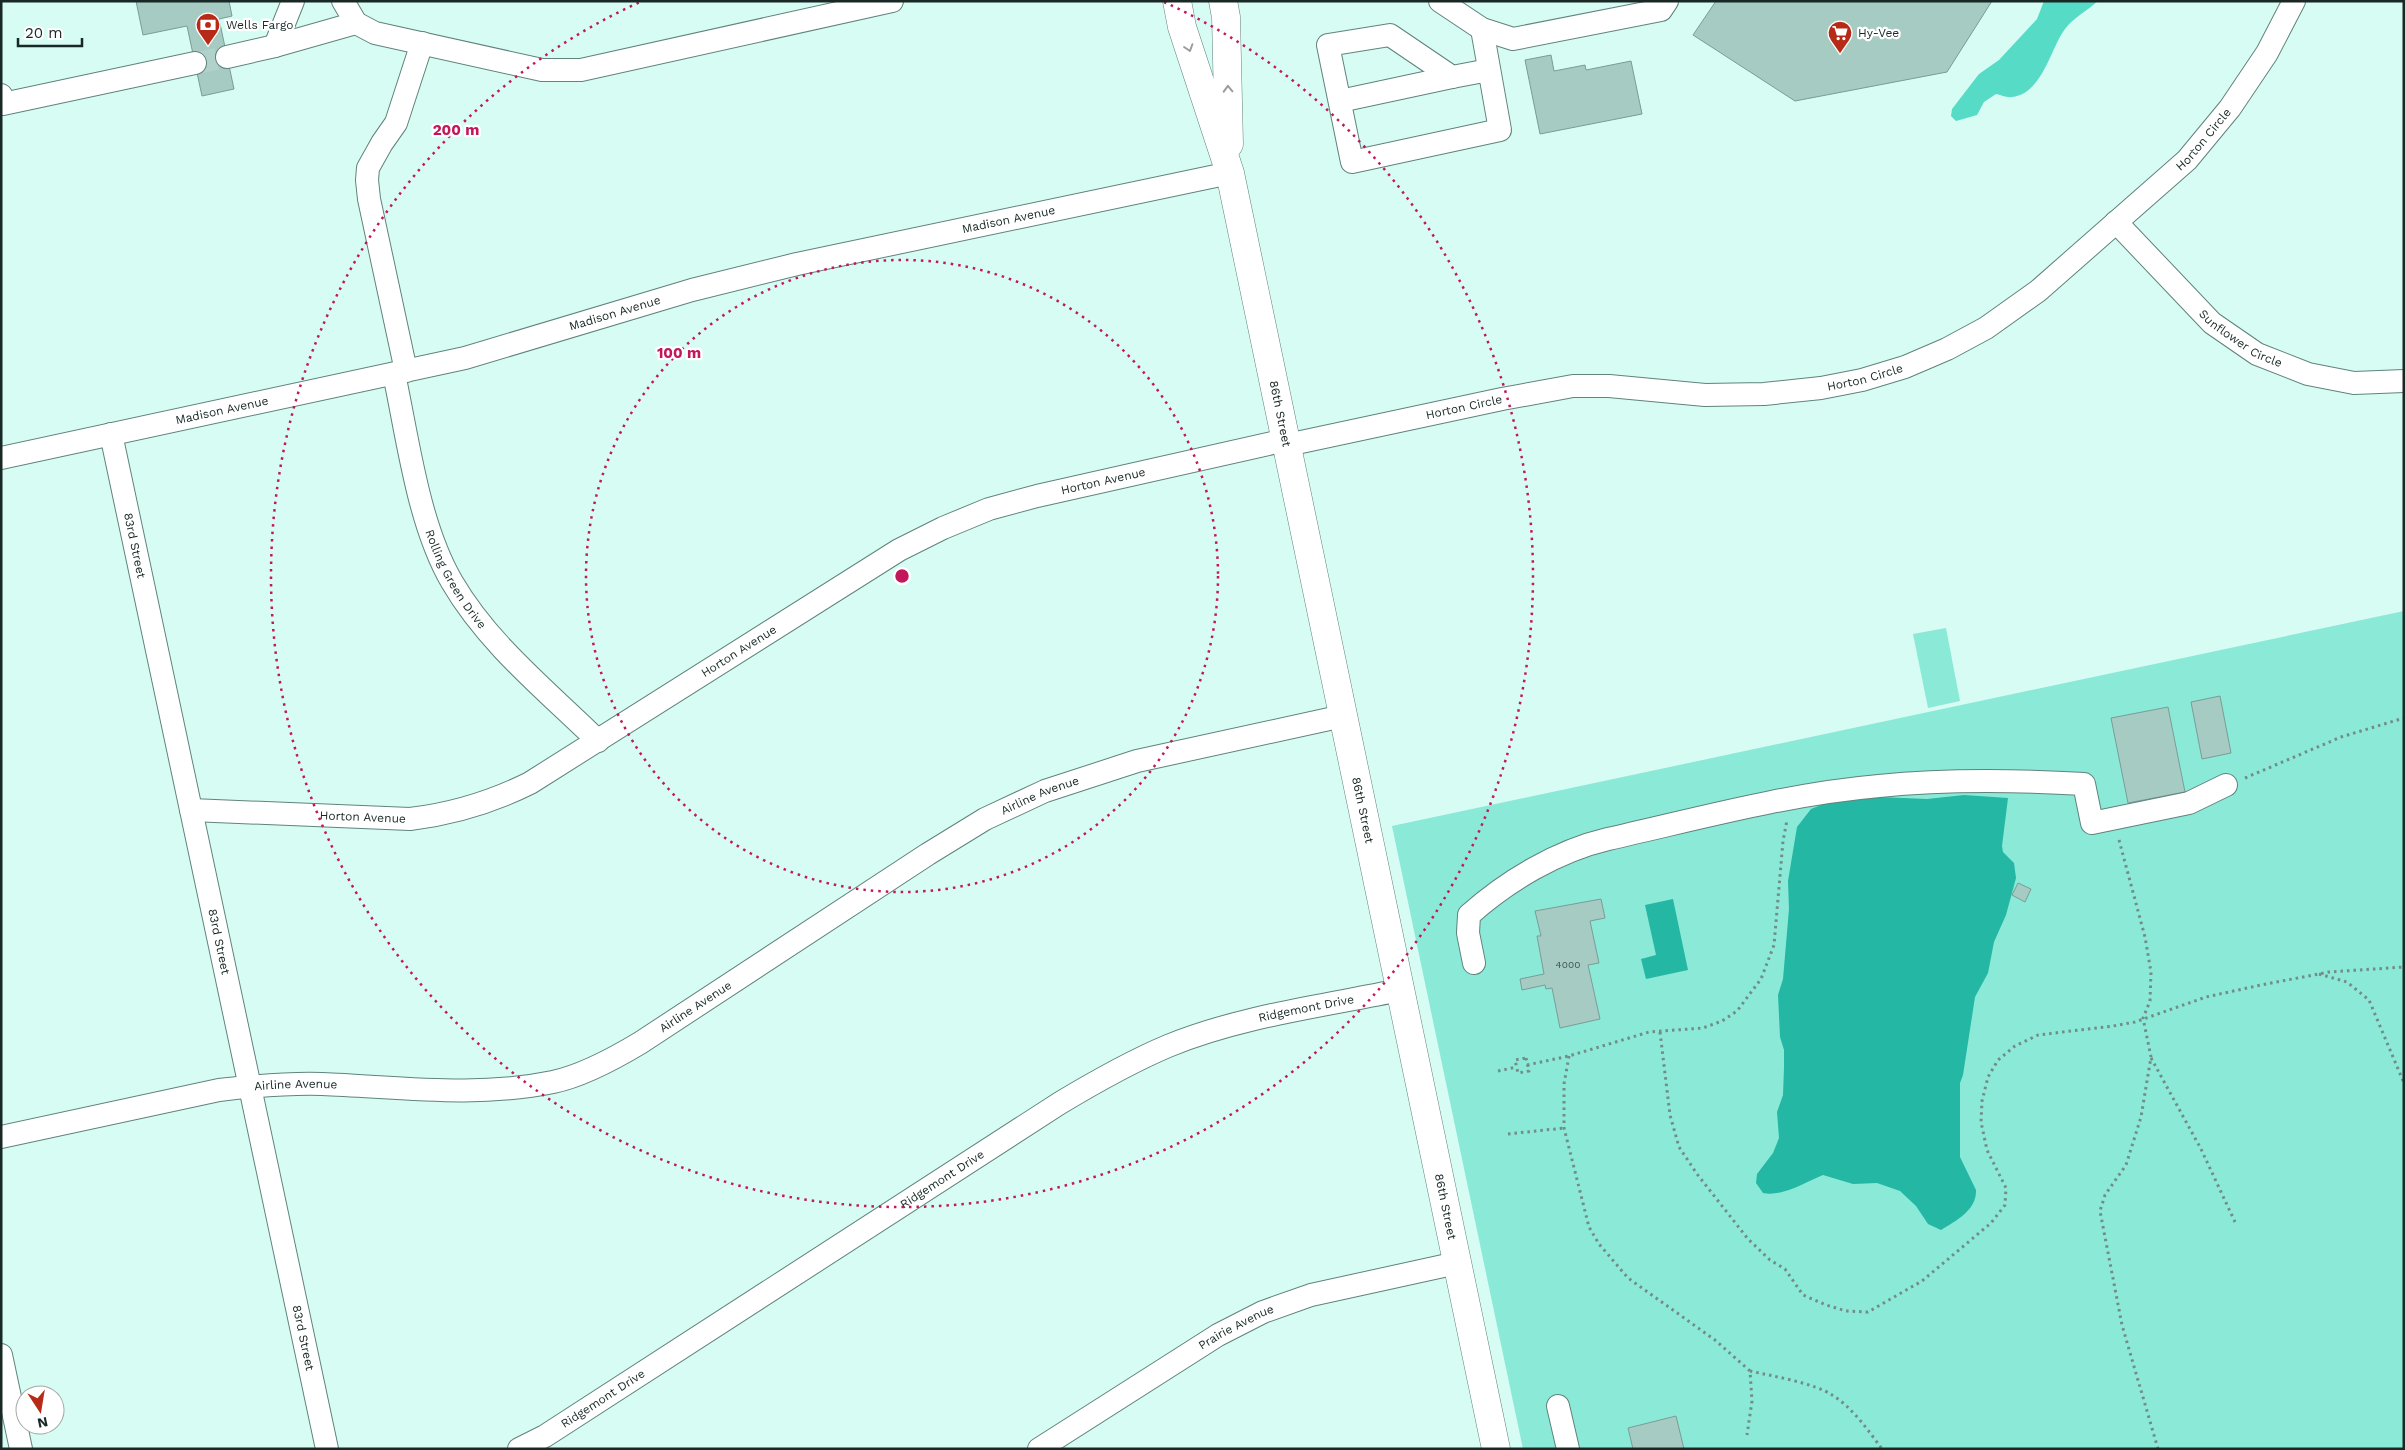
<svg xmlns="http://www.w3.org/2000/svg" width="2405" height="1450" font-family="'Work Sans',sans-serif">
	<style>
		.green { fill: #8be9d8 }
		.forest { fill: #56dbc6 }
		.water { fill: #24b7a3 }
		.building { fill: #a6cbc3; stroke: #799d96 }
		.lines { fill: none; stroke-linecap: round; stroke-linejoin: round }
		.minor-tunnel { stroke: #b0d2cb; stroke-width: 22; stroke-dasharray: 22 11; stroke-linecap: butt }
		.minor-casing { stroke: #60837c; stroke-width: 24 }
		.major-casing { stroke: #60837c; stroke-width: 29 }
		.path { stroke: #728c86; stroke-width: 3; stroke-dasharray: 2.5 4; stroke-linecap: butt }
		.minor { stroke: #fff; stroke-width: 22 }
		.major { stroke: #fff; stroke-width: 28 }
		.oneway { stroke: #989e9d }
		.ring { fill: none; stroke: #c2185b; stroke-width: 2.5; stroke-dasharray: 2.5 5 }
		.labels { text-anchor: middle; stroke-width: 4.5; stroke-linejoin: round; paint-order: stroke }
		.number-label { font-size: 10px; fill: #3c514c }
		.poi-label { font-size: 12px; fill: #192825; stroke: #fff; text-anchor: start }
		.street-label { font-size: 12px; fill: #192825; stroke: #fff }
		.centre { fill: #c2185b; stroke: #fff; stroke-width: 2.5 }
		.ring-label { font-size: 15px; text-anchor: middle; font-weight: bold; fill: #c2185b; stroke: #fff; stroke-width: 4.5; stroke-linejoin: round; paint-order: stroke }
	</style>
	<rect width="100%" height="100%" fill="#d6fcf4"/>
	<g class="green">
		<polygon points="2404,611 2404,1449 1523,1449 1392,826"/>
		<polygon points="1946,628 1960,701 1928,708 1913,634"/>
	</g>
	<path class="forest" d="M2044 1H2098C2088 10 2073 18 2065 29 2050 49 2043 93 2012 97 2007 98 2001 95 1996 94L1984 102 1977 115 1956 121 1951 116 1952 109 1979 74 1999 60 2037 19Z"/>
	<g class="water">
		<path d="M1964 795 2008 798 2002 846 2003 852 2014 863 2016 878 2006 915 1994 942 1988 973 1975 997 1963 1075 1960 1083V1157L1976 1190C1977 1210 1956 1221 1941 1230L1928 1224 1916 1206 1900 1191 1877 1183 1853 1184 1823 1175C1805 1182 1783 1197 1763 1193L1756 1183 1757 1174 1773 1153 1779 1138 1777 1112 1783 1095 1784 1068V1050L1780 1037 1778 995 1783 979 1789 909 1788 881 1797 827 1811 809 1826 803 1879 797 1927 799Z"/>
		<polygon points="1673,899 1688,970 1646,979 1641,959 1656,955 1645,905"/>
	</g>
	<g class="building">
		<polygon points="136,1 229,1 232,16 219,19 234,89 202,96 187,26 143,35"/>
		<polygon points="1716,1 1992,1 1947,72 1795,101 1693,35"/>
		<polygon points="1551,55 1554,71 1585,65 1586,70 1631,61 1642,114 1540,134 1525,60"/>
		<polygon points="2220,696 2231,753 2202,759 2191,702"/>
		<polygon points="2168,707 2185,792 2128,803 2111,718"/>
		<polygon points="2018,883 2031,889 2025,902 2012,895"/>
		<polygon points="1601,899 1605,918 1590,921 1599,963 1588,965 1600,1019 1560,1028 1552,988 1546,989 1545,985 1522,990 1520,979 1544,974 1537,936 1541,936 1535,911"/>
		<polygon points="1676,1416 1684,1449 1633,1449 1628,1428"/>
	</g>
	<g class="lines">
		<polyline class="minor-tunnel" points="195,63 227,57"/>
		<defs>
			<g id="minor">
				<polyline points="343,1 356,23 375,33 542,70 581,70 892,1"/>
				<polyline points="1440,1 1482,29 1513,39 1661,10 1667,1"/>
				<polyline points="1482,29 1500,130 1352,162 1328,45 1390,35 1452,77 1489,70"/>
				<polyline points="275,46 293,1"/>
				<polyline points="227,57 275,46 356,23"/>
				<polyline points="1,95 3,104 195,63"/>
				<polyline points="1340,101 1452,77"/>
				<path id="s1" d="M2116 222 2212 323 2257 354 2308 374 2354 383 2404 381"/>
				<polyline points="406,371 369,199 367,180 368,168 382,143 396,123 422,43"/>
				<path id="s2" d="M394 374C408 439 418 524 452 582 488 644 547 691 598 741"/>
				<path id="s3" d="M111 434 327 1449"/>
				<path id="s4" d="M1287 445 1502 399 1573 386H1609L1705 395 1764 394 1821 388 1862 380 1905 367 1947 349 1986 328 2038 291 2187 160 2230 108 2267 53 2294 1"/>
				<path id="s5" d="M1 458 465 358 692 290 797 264 1230 173"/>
				<path id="s6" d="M191 810 410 819C452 814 492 802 530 783L899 550 943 528 989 509 1037 496 1286 440"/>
				<path d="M1474 963 1468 933 1469 915C1507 881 1557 851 1608 839 1697 819 1787 794 1879 786 1947 779 2015 780 2084 784L2092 823 2189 803 2226 785"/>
				<path id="s7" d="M1 1137 219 1090C253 1086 287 1083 322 1084 399 1087 476 1098 553 1082 582 1076 615 1058 640 1043L928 854 985 819 1045 791 1137 761 1343 716"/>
				<polyline points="1,1355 21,1449"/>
				<polyline points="1558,1406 1568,1449"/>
				<path id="s8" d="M519 1449 545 1436 1060 1103C1095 1082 1130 1062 1168 1046 1241 1016 1323 1006 1400 990"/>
				<path id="s9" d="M1039 1449 1218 1335 1263 1312 1311 1295 1457 1263"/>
			</g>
			<g id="major">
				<path id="s10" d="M1177 1 1182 27 1230 173 1496 1449"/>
				<polyline points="1223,1 1226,17 1229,144"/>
			</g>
		</defs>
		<use href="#minor" class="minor-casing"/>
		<use href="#major" class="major-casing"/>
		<g class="path">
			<polyline points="2245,778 2341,737 2404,718"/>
			<polyline points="2119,840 2145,937 2151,972 2150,1001 2143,1018 2151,1057 2141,1117 2126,1165 2105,1195 2100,1211 2122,1325 2158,1449"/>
			<polyline points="2319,974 2347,982 2369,1000 2404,1083"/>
			<polyline points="1660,1032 1670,1115 1679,1147 1697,1174 1748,1239 1770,1260 1785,1269 1803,1295 1826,1305 1846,1311 1868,1312 1922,1281 1991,1223 2005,1205 2006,1188 1987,1150 1981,1122 1982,1101 1988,1077 1998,1060 2015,1046 2038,1035 2113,1026 2135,1022 2206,997 2261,985 2329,972 2404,967"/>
			<polyline points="1569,1056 1564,1084 1564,1128 1589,1227 1599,1244 1628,1278 1715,1340 1750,1371 1752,1401 1747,1435"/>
			<polygon points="1526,1058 1529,1071 1518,1073 1515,1060"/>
			<polyline points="2151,1058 2201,1149 2235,1222"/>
			<polyline points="1527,1065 1569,1056 1649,1032 1703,1028 1722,1021 1737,1011 1761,979 1774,945 1783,841 1787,820"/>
			<polyline points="1498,1071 1517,1067"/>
			<polyline points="1508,1134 1564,1128"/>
			<path d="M1750 1371C1772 1376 1814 1383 1832 1395 1852 1407 1868 1430 1882 1449"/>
		</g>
		<use href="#minor" class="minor"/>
		<use href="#major" class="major"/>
	</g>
	<defs><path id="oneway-chevron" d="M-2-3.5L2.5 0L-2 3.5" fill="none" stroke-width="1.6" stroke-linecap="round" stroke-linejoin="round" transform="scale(1.25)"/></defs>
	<g class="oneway">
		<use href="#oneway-chevron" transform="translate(1189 48) rotate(72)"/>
		<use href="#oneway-chevron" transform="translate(1228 89) rotate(-92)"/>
	</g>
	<g class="ring">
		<circle cx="902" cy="576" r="316"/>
		<path d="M1164 2A631 631 0 1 1 640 2"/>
	</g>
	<defs>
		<symbol id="bank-pin" viewBox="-11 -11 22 30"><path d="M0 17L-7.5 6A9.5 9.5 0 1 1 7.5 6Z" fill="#b72a17" stroke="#fff"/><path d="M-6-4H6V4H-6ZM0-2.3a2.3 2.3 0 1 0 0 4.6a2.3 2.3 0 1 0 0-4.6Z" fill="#fff"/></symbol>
		<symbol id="supermarket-pin" viewBox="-11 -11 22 30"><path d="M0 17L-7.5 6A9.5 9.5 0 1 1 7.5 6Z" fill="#b72a17" stroke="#fff"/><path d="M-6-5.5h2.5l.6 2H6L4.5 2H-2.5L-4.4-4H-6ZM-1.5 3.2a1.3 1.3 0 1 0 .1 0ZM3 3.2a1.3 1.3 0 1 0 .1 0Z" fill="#fff"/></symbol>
	</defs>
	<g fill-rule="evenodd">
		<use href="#bank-pin" x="194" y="11" width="28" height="38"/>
		<use href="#supermarket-pin" x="1826" y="19" width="28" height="38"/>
	</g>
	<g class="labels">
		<g class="number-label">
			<text x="1568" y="968">4000</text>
		</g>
		<g class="poi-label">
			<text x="226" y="29">Wells Fargo</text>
			<text x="1858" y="37">Hy-Vee</text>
		</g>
		<g class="street-label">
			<text dy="4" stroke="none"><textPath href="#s4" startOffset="1006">Horton Circle</textPath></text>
			<text dy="4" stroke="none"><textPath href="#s5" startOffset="1036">Madison Avenue</textPath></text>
			<text dy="4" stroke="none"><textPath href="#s5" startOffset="631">Madison Avenue</textPath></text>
			<text dy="4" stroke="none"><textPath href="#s1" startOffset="172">Sunflower Circle</textPath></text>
			<text dy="4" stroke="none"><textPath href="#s4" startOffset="586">Horton Circle</textPath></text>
			<text dy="4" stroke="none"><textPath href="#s4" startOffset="181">Horton Circle</textPath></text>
			<text dy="4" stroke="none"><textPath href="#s5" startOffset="226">Madison Avenue</textPath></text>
			<text dy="4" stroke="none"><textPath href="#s10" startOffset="426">86th Street</textPath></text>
			<text dy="4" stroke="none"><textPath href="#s6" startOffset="998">Horton Avenue</textPath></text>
			<text dy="4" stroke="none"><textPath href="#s3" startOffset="114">83rd Street</textPath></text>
			<text dy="4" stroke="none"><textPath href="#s2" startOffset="216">Rolling Green Drive</textPath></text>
			<text dy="4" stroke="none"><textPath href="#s6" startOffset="592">Horton Avenue</textPath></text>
			<text dy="4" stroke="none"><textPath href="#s7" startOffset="1125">Airline Avenue</textPath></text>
			<text dy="4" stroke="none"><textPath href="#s10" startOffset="831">86th Street</textPath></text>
			<text dy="4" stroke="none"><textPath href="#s6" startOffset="172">Horton Avenue</textPath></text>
			<text dy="4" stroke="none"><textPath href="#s3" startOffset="519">83rd Street</textPath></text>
			<text dy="4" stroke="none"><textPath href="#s7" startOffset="720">Airline Avenue</textPath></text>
			<text dy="4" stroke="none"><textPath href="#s8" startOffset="908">Ridgemont Drive</textPath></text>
			<text dy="4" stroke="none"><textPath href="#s7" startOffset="300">Airline Avenue</textPath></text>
			<text dy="4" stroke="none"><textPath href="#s8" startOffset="502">Ridgemont Drive</textPath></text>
			<text dy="4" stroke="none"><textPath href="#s10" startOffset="1236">86th Street</textPath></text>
			<text dy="4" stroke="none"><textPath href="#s9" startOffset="232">Prairie Avenue</textPath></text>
			<text dy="4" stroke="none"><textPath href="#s3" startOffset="924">83rd Street</textPath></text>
			<text dy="4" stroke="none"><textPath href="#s8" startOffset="98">Ridgemont Drive</textPath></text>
		</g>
	</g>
	<circle cx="902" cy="576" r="8" class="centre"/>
	<g class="ring-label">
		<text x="456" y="135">200 m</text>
		<text x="679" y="358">100 m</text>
	</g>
	<rect width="2405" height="1450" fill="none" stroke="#192825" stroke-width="5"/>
	<g transform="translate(40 1410) rotate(168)"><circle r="24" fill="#ffffff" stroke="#a3a9a8"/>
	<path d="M0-4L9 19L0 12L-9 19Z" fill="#b72a17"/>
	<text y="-8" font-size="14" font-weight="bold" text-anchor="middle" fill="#192825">N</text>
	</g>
	<path d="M18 38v8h64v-8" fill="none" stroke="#192825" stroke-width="2.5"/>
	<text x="25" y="38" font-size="15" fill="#192825" stroke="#ffffff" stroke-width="4" paint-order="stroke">20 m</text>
</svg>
